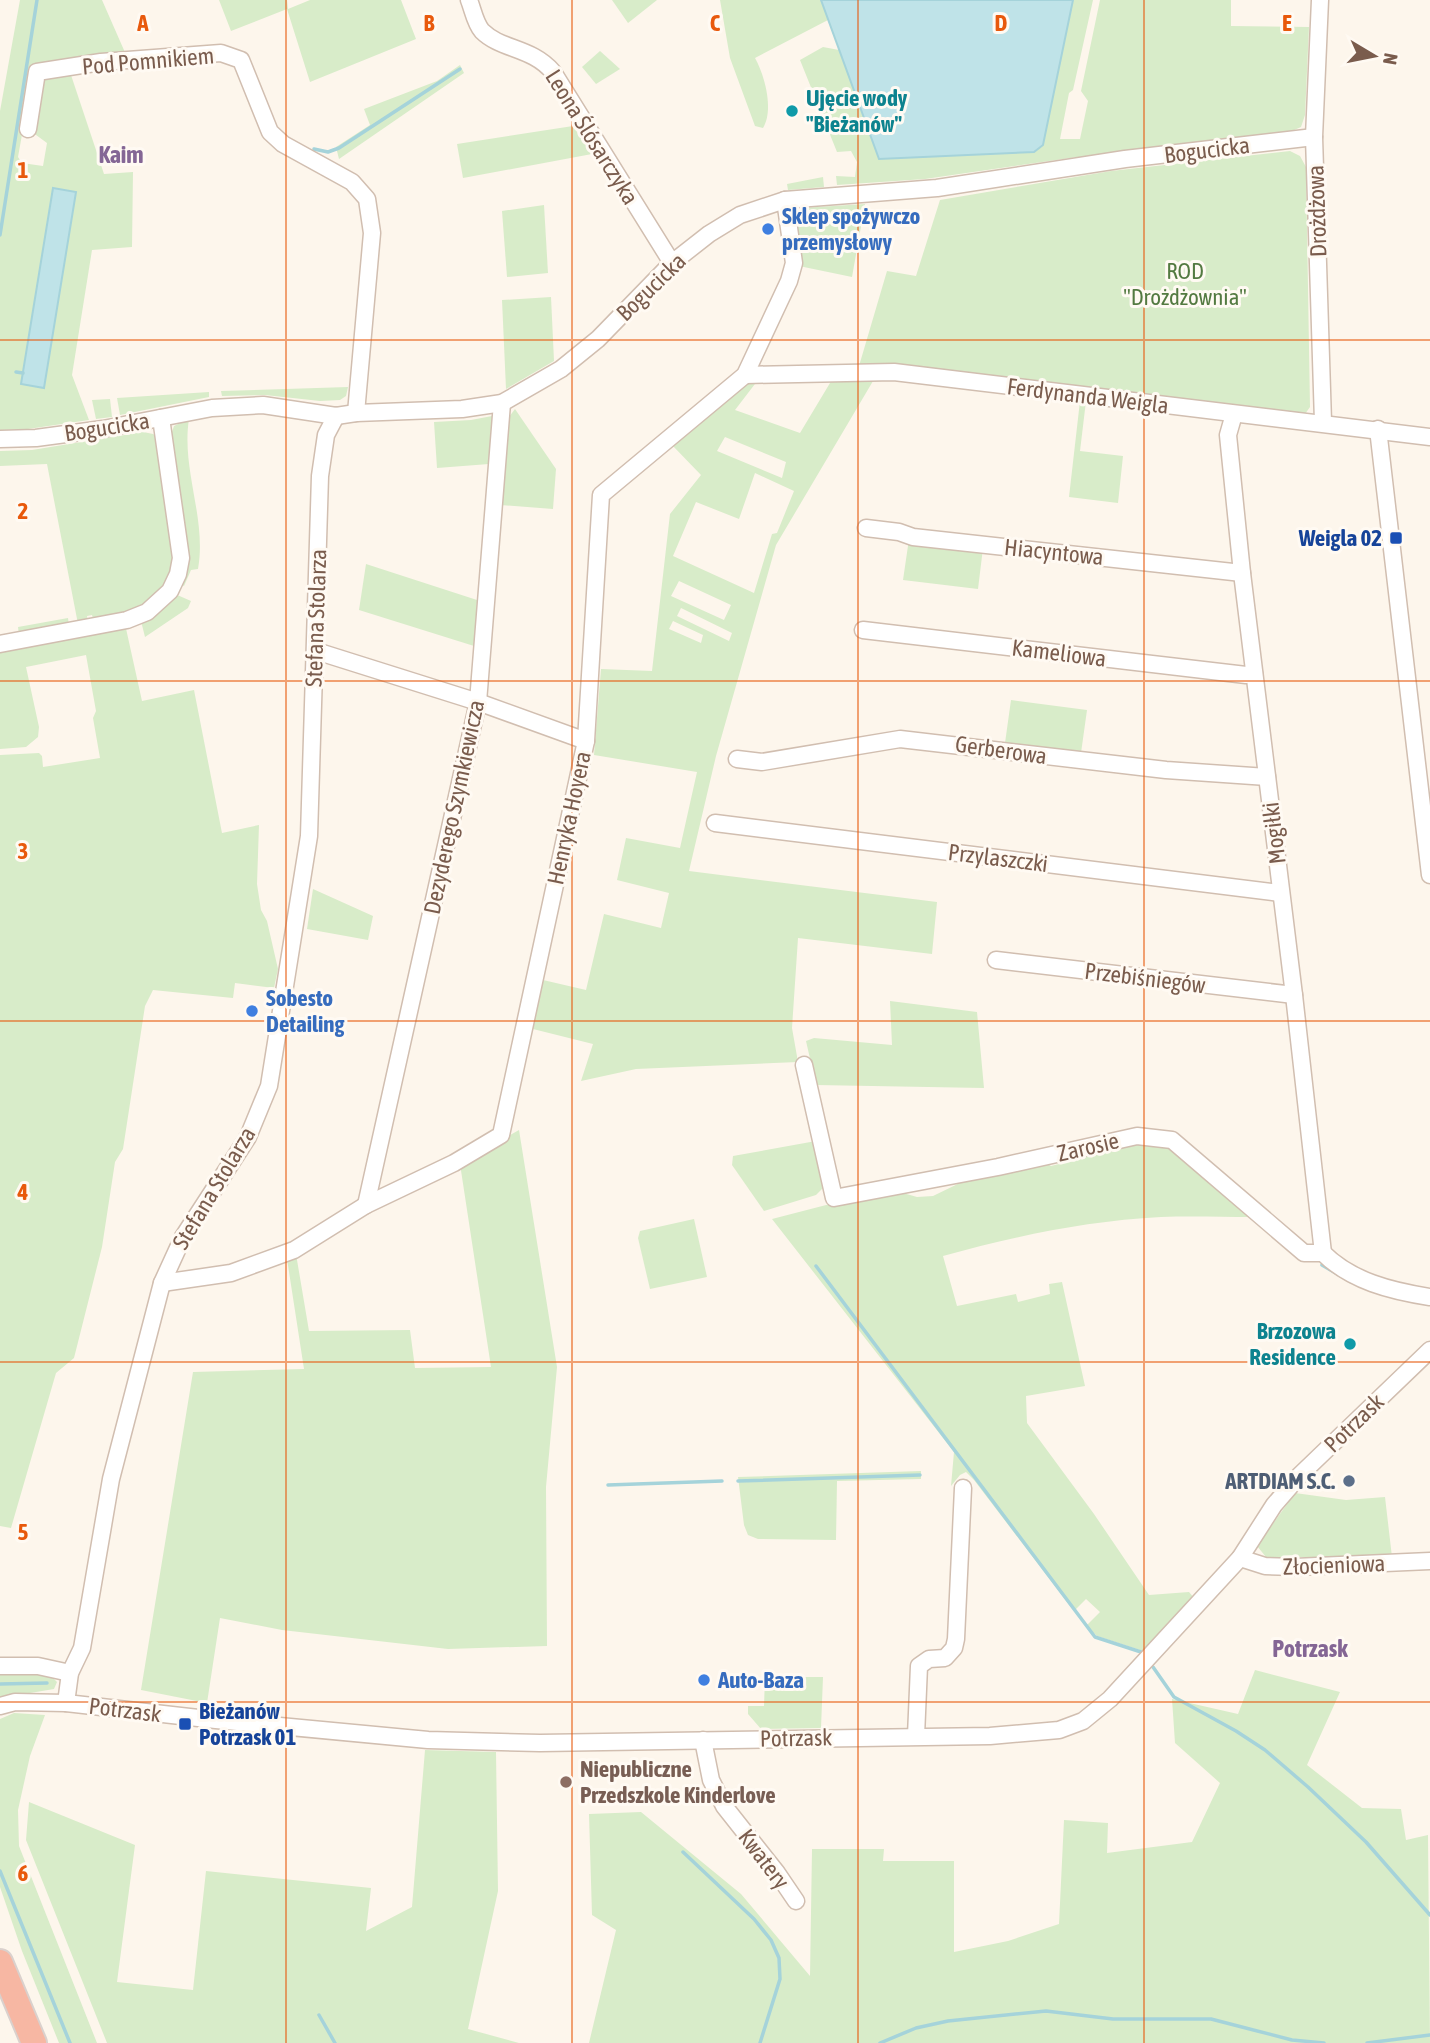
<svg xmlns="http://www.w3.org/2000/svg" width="1430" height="2043" font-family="'Asap Condensed',sans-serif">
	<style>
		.green { fill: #d8ecc9; fill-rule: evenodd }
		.water { fill: #bfe3e8; stroke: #a5d3da; stroke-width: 2 }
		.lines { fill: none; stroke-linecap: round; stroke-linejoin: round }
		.stream { stroke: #a5d3da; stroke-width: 3.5 }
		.minor-casing { stroke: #d1beb0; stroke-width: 19 }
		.highway-casing { stroke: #dad1cd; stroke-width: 28 }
		.minor { stroke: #fff; stroke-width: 16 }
		.highway { stroke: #f7b7a3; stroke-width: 24 }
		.grid { fill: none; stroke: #e8590c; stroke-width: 2; stroke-opacity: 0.55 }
		.culture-dot { fill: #0f9aa8; stroke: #fffaf3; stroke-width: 2.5 }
		.shop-dot { fill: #3f7fe0; stroke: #fffaf3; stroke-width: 2.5 }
		.transit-dot { fill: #1a4fb4; stroke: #fffaf3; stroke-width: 2.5 }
		.service-dot { fill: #5c6f8a; stroke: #fffaf3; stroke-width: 2.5 }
		.education-dot { fill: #8d6e63; stroke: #fffaf3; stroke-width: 2.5 }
		.labels { text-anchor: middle; stroke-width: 6; stroke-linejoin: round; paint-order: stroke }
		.street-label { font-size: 23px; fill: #7a5c4d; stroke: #fffaf3 }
		.culture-label { font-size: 23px; font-weight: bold; fill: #0d838f; stroke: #fffaf3; text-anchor: start }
		.shop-label { font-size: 23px; font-weight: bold; fill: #366cbe; stroke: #fffaf3; text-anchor: start }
		.park-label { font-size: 23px; fill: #537a41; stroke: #fffaf3 }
		.transit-label { font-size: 23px; font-weight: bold; fill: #164399; stroke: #fffaf3; text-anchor: end }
		.service-label { font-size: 23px; font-weight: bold; fill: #4e5e75; stroke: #fffaf3; text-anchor: end }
		.education-label { font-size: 23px; font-weight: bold; fill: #785e54; stroke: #fffaf3; text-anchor: start }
		.neighbourhood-label { font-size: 24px; font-weight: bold; fill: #846695; stroke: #fffaf3 }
		.grid-label { font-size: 23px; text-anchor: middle; font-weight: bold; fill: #e8590c; stroke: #fffaf3; stroke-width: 6; stroke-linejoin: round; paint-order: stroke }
	</style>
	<rect width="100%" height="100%" fill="#fdf6ec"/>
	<g class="green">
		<path d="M20 0H102L127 57 34 67 18 157 22 163 43 166 47 143 32 132 41 74 70 72 104 174 133 172 132 247 92 250 72 375 89 420 28 429 0 430V111ZM53 189 76 193 44 388 21 384Z"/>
		<polygon points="219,0 287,0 288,9 310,0 401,0 416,39 310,82 287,9 231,31"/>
		<polygon points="612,0 657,0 628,23"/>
		<path d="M720 0H821L828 20 755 58C765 76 774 110 763 128L755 126 730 58Z"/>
		<polygon points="1073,0 1093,0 1073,90 1069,93 1060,139 1080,139 1088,101 1081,91 1100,0 1231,0 1231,26 1309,27 1305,115 1301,127 1292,131 1077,159 1077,157 925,179 837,185 836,176 855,177 857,162 851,151 837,152 800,60 823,47 839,50 880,159 1043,144"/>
		<polygon points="600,51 620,69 596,84 582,67"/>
		<polygon points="460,65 464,73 339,159 336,147 370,125 364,109 437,81"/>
		<polygon points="573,126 592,154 463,178 457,144"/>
		<polygon points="1290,151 1300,156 1306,167 1310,407 1305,414 859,366 887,271 916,276 940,200 1111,171"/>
		<polygon points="823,177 824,187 788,190 787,184"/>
		<polygon points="865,204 852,277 799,266 794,222 801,208"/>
		<polygon points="544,205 548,273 507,277 502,211"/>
		<polygon points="551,297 554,361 506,389 502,300"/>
		<path d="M876 376 776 545 716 756 689 871 937 902 932 954 798 938 792 1028 798 1062 636 1069 581 1081 593 1044 533 1029 543 980 586 990 604 914 661 928 669 893 617 880 626 838 680 848 697 772 594 755 601 669 652 671 670 514 701 475 672 445 749 381 758 380 735 410 800 433 833 378ZM725 437 786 462 782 478 717 451ZM755 473 794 491 777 533 772 534 754 593 673 556 696 502 739 519ZM679 581 731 605 724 620 671 596ZM681 608 732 633 729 641 677 616ZM673 621 703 635 701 643 669 629Z"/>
		<polygon points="348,387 346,396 340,400 320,401 265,395 222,396 221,391"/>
		<polygon points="209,392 209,397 120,415 117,398"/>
		<polygon points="110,399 112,417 96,419 92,400"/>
		<polygon points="1080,401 1086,401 1080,451 1123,456 1118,503 1069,497"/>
		<polygon points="515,409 556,469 553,509 500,505 506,421"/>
		<polygon points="492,416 494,419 489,464 437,468 434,422 471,420"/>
		<path d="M189 419C181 469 207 519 198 569L191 570 184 586 180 584 171 435 174 426Z"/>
		<polygon points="143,432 153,434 158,438 175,556 166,587 136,612 94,622 92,615 87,616 88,623 78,624 47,464 0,466 0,451 32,450"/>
		<polygon points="909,539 949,545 951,549 983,548 978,589 903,580"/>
		<polygon points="366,564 477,600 474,646 359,610"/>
		<polygon points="175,594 191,601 188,608 145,637 141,621 163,608"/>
		<polygon points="68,618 69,626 19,635 18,627"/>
		<polygon points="125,624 142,701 194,690 222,833 259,825 257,884 261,910 267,921 278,969 274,988 235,983 233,998 153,990 145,1006 123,1149 115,1162 102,1247 74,1358 56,1373 11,1528 0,1526 0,755 39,753 42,756 43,767 100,758 93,718 96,711 86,655 26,667 39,727 38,737 26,747 0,749 0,648"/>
		<polygon points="1011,700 1087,710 1081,753 1005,743"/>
		<polygon points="313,889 373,916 368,940 307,929"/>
		<polygon points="890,1001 977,1012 984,1088 816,1085 806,1041 814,1038 892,1045"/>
		<polygon points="519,1130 557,1367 546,1487 547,1646 448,1649 282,1630 220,1618 207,1703 141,1690 193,1372 304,1369 287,1259 296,1254 309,1331 410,1330 415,1368 491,1367 460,1164"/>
		<path d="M1144 1140 1170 1147 1252 1217C1222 1217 1191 1216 1161 1217 1086 1221 1015 1236 943 1256L957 1306 1016 1294 1018 1302 1050 1294 1049 1284 1062 1282 1085 1386 1026 1396 1027 1423 1094 1514 1149 1595 1189 1592 1195 1599 1143 1651 1097 1636 1086 1626 1100 1612 1086 1599 1074 1611 974 1480 966 1472 960 1475 951 1486 954 1452 772 1219 830 1204 896 1191 917 1197 933 1196 968 1179 1046 1163 1051 1166 1079 1159 1089 1152Z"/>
		<polygon points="816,1141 823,1188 816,1195 764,1211 732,1165 733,1156"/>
		<polygon points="694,1219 707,1277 650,1289 638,1238 640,1231"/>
		<polygon points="921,1471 921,1479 837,1481 836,1540 758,1539 748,1535 744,1525 738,1477"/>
		<polygon points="1295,1493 1346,1500 1385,1497 1392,1557 1266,1557 1257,1546"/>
		<polygon points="1255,1670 1340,1692 1307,1765 1362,1808 1401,1809 1406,1840 1428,1835 1430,2043 589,2043 616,1930 592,1915 589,1814 641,1812 741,1894 810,1976 812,1849 884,1849 883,1861 954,1861 954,1952 1008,1941 1059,1924 1064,1820 1108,1823 1107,1853 1192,1842 1220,1783 1175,1743 1172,1699 1238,1714"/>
		<path d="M0 1673C15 1673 47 1669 57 1682L54 1689 0 1698Z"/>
		<polygon points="765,1677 823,1677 821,1728 761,1729 748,1714 748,1706 764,1706"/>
		<polygon points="14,1713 45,1715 30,1756 18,1810 19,1846 97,2043 59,2043 22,1951 0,1887 0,1719"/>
		<polygon points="425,1750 496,1752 498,1891 468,2029 519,2043 107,2043 26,1840 29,1802 135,1845 117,1982 193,1990 206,1871 371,1888 366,1931 412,1907"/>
	</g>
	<g class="water">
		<polygon points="821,0 1073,0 1043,145 1034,152 879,159"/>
		<polygon points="53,188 76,192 44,388 21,384"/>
	</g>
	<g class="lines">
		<g class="stream">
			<polyline points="314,149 328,152 339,148 460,69"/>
			<polyline points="0,235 37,0"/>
			<polyline points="16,372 23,373"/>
			<polyline points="1322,1265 1351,1282"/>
			<polyline points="816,1266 1095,1637 1141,1652"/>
			<polyline points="738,1481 920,1475"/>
			<polyline points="608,1485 722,1481"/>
			<polyline points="1153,1667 1174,1697 1236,1731 1265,1750 1308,1787 1366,1842 1430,1915"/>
			<polyline points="0,1684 47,1683"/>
			<polyline points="683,1852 754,1919 771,1940 779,1958 780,1979 760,2043"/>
			<polyline points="0,1871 70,2043"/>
			<polyline points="319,2015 335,2043"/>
			<polyline points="880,2043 916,2028 948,2021 1046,2011 1113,2019 1211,2019 1292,2040 1324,2043"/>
			<polyline points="1367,2043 1430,2035"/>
		</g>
		<defs>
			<g id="minor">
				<path d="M469 0C473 10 475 23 482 31 501 50 532 47 553 72L672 263"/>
				<polyline points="1320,0 1314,137 1323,422"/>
				<polyline points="28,129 37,72 101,62 221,53 241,60 270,132 283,144 352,182 367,199 372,233 356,413"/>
				<polyline points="745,375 894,372 1430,437"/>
				<polyline points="1234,414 1228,435 1242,573 1294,995 1323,1253"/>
				<polyline points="1378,429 1430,875"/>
				<polyline points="0,439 36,438 103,429 212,408 263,405 336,416 356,413 462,409 502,403 561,369 598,339 672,263 709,234 740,215 785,200 937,188 1125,159 1314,137"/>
				<polyline points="866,528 899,532 913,537 1242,573"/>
				<polyline points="863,630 1246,675 1254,673"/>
				<polyline points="0,644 127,620 147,612 170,591 178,574 181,558 161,418"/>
				<polyline points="316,651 478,702 586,741"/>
				<polyline points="737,759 762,762 900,739 1166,770 1267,777"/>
				<polyline points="715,823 1280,893"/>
				<polyline points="996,960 1294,995"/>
				<path d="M804 1065 834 1198 998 1167 1137 1136 1172 1140 1304 1253H1323C1351 1281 1391 1291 1430 1297"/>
				<polyline points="366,1205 478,702 502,403"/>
				<polyline points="162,1283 231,1273 294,1250 366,1205 454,1163 501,1135 586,741 601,495 745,375 789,281 794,263 785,200"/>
				<polyline points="1240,1558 1265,1566 1295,1567 1430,1561"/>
				<polyline points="0,1666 38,1666 70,1673"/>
				<polyline points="66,1703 70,1673 82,1648 111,1479 162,1283 183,1237 248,1137 269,1086 309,836 320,476 326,435 336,416"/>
				<polyline points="0,1706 15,1702 66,1703 216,1720 428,1740 540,1743 990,1736 1059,1730 1083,1721 1110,1699 1240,1558 1274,1505 1300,1475 1430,1350"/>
				<polyline points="916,1736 919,1666 929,1659 945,1658 954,1648 956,1639 963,1488"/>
				<polyline points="703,1740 711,1780 724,1806 777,1873 796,1901"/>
			</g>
			<polyline id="highway" points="0,1962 34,2043"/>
		</defs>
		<use href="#minor" class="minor-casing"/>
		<use href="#highway" class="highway-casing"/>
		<use href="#minor" class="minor"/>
		<use href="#highway" class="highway"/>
	</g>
	<path class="grid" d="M286 0V2043M572 0V2043M858 0V2043M1144 0V2043M0 340H1430M0 681H1430M0 1021H1430M0 1362H1430M0 1702H1430"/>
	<g class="culture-dot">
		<circle cx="792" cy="111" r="7"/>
		<circle cx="1350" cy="1344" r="7"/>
	</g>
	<g class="shop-dot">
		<circle cx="768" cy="229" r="7"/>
		<circle cx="252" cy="1011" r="7"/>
		<circle cx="704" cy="1680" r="7"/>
	</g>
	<g class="transit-dot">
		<rect x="1389" y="531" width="14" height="14" rx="3.5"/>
		<rect x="178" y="1717" width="14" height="14" rx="3.5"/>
	</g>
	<circle class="service-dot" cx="1349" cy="1481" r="7"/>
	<circle class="education-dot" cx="566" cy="1782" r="7"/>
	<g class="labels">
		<g class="street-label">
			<text transform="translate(148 61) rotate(-5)" y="8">Pod Pomnikiem</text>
			<text transform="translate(592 137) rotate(58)" y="8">Leona Ślósarczyka</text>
			<text transform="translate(1207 150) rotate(-7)" y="8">Bogucicka</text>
			<text transform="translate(1317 211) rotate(-92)" y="8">Drożdżowa</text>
			<text transform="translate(651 287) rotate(-44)" y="8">Bogucicka</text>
			<text transform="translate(1088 396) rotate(7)" y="8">Ferdynanda Weigla</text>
			<text transform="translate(107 427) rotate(-9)" y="8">Bogucicka</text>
			<text transform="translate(1054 552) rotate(6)" y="8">Hiacyntowa</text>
			<text transform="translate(316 618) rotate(-88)" y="8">Stefana Stolarza</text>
			<text transform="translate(1059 653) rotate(7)" y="8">Kameliowa</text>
			<text transform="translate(1001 750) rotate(8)" y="8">Gerberowa</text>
			<text transform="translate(454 807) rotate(-78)" y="8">Dezyderego Szymkiewicza</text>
			<text transform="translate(569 818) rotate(-78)" y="8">Henryka Hoyera</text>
			<text transform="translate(1274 833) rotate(-97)" y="8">Mogiłki</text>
			<text transform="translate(998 858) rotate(7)" y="8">Przylaszczki</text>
			<text transform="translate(1145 978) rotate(7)" y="8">Przebiśniegów</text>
			<text transform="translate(1088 1147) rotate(-13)" y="8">Zarosie</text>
			<text transform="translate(214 1188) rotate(-59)" y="8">Stefana Stolarza</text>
			<text transform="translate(1354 1423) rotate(-44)" y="8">Potrzask</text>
			<text transform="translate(1334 1565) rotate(-2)" y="8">Złocieniowa</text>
			<text transform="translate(125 1710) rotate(7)" y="8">Potrzask</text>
			<text transform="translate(796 1738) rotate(-1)" y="8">Potrzask</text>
			<text transform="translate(764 1859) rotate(53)" y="8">Kwatery</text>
		</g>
		<g class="culture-label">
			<text x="806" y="106">Ujęcie wody<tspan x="806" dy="26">"Bieżanów"</tspan></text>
			<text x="1336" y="1339" text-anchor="end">Brzozowa<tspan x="1336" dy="26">Residence</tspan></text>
		</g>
		<g class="shop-label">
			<text x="782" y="224">Sklep spożywczo<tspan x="782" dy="26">przemysłowy</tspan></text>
			<text x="266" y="1006">Sobesto<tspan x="266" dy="26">Detailing</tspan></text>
			<text x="718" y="1688">Auto-Baza</text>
		</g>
		<g class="park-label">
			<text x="1185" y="279">ROD<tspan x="1185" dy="26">"Drożdżownia"</tspan></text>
		</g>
		<g class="transit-label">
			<text x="1382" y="546">Weigla 02</text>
			<text x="199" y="1719" text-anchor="start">Bieżanów<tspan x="199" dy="26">Potrzask 01</tspan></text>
		</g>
		<g class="service-label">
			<text x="1335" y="1489">ARTDIAM S.C.</text>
		</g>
		<g class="education-label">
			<text x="580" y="1777">Niepubliczne<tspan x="580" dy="26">Przedszkole Kinderlove</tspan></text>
		</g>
		<g class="neighbourhood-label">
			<text x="121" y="163">Kaim</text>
			<text x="1310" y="1657">Potrzask</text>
		</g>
	</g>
	<g class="grid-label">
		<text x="143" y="31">A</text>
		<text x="429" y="31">B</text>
		<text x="715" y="31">C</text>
		<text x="1001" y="31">D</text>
		<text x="1287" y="31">E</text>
		<text x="23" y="178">1</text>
		<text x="23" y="519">2</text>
		<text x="23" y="859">3</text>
		<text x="23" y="1200">4</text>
		<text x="23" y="1540">5</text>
		<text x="23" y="1881">6</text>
	</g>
	<g transform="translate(1374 56) rotate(100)" stroke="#fffaf3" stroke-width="5" paint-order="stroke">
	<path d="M0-5L12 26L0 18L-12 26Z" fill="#7a5c4d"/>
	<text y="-10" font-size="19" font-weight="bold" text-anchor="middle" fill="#7a5c4d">N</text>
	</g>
</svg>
